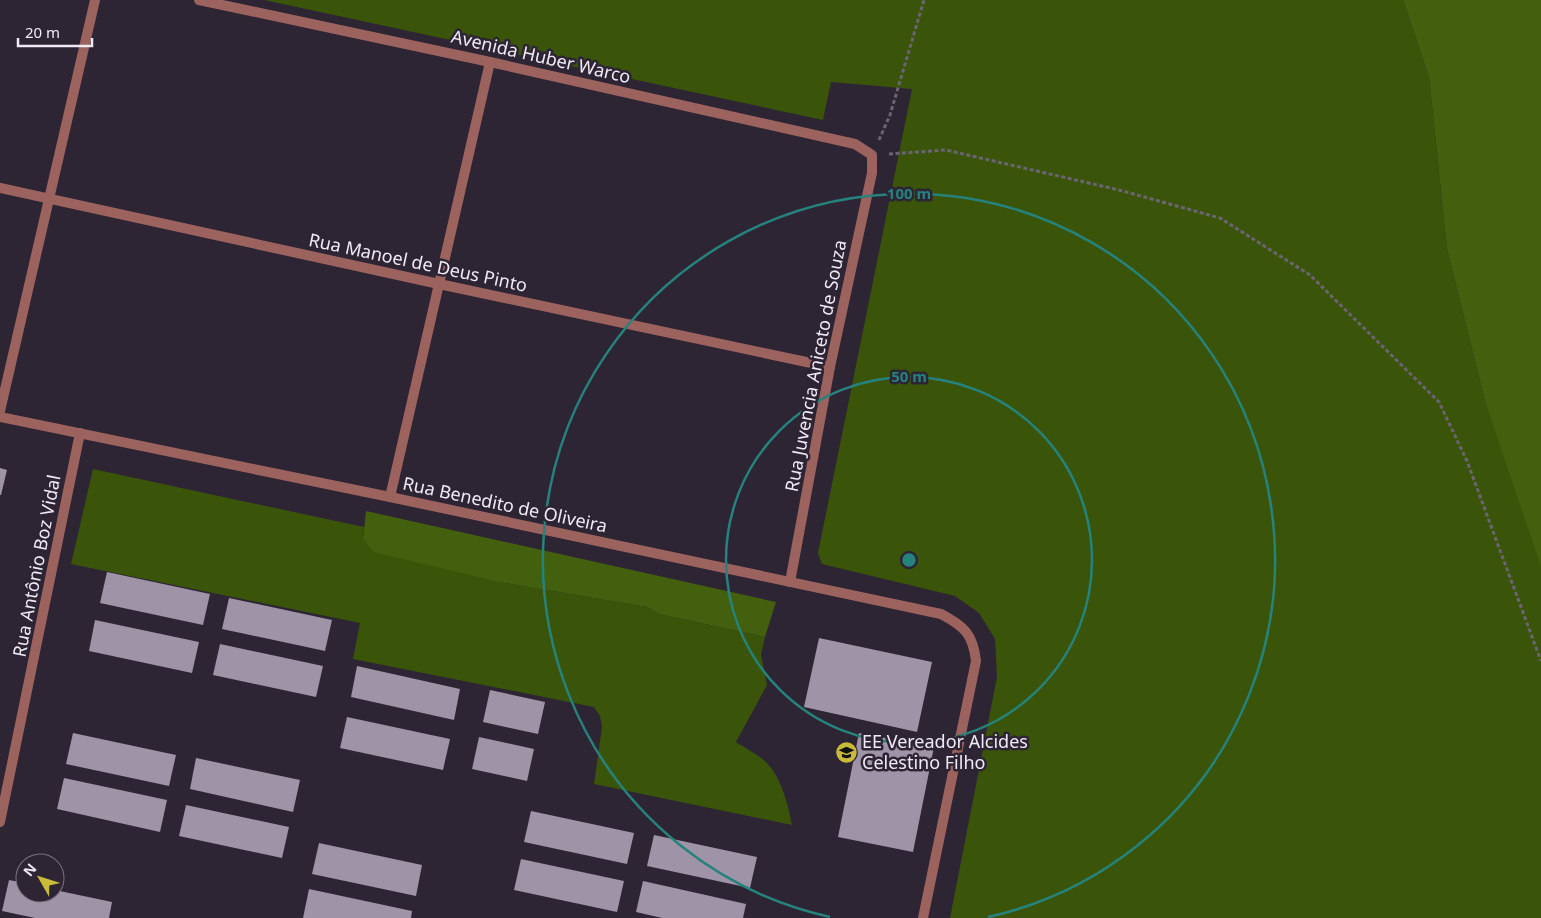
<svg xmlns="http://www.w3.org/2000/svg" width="1541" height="918" font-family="'Noto Sans',sans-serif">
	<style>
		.green { fill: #3a550a }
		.forest { fill: #42600d }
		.building { fill: #9e93a7 }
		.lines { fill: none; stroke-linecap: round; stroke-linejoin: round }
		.path { stroke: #6c6472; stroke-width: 3; stroke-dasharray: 4 2.5; stroke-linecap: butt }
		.minor { stroke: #9c625e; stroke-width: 10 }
		.ring { fill: none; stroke: #26827c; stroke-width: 2.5 }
		.labels { text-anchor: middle; stroke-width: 5; stroke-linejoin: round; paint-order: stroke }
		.street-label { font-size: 18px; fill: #f0eaf5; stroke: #2d2434 }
		.poi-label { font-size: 18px; fill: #f0eaf5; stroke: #2d2434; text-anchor: start }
		.centre { fill: #26827c; stroke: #2d2434; stroke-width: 2.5 }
		.ring-label { font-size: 15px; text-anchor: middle; font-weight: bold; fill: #26827c; stroke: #2d2434; stroke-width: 5; stroke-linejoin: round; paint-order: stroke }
	</style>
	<rect width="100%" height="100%" fill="#2d2434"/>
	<g class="green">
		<polygon points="264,0 1403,0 1429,77 1447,249 1486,405 1541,557 1541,918 950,918 997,677 995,639 979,613 955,596 822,564 818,553 912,89 831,82 823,120"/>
		<path d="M93 469 364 527 363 539 499 582 647 607 659 614 765 637 761 654 767 685 736 742C745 748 757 754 765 761 781 776 788 804 792 825L594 784 602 727 600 716 594 707 353 659 360 623 71 564Z"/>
	</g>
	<g class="forest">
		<polygon points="1403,0 1541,0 1541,566 1486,405 1447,249 1429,77"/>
		<polygon points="366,511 776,602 765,637 659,614 647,607 499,582 374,552 363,539"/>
	</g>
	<g class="building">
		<polygon points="0,468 7,470 1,495 0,495"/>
		<polygon points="107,572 210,594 203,625 100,603"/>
		<polygon points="229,598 332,620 325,651 222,629"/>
		<polygon points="95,620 199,642 192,673 89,651"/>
		<polygon points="819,638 932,662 917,732 804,707"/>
		<polygon points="220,644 323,666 316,697 213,675"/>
		<polygon points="357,666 460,689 454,720 351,697"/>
		<polygon points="490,690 545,702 538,734 483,722"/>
		<polygon points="347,717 450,739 443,770 340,748"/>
		<polygon points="73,733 176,755 169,786 66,764"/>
		<polygon points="859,733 934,747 913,852 838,837"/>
		<polygon points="479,737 534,749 527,781 472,769"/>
		<polygon points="196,758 300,780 293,812 190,789"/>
		<polygon points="64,778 167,800 160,832 57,809"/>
		<polygon points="186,805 289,827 282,858 179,836"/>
		<polygon points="531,811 634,833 627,864 524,842"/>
		<polygon points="654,835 757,857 750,888 647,866"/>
		<polygon points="319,843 422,865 416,896 312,874"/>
		<polygon points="521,859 624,881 617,912 514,890"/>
		<polygon points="9,880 25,883 25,893 55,893 55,890 112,902 109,918 35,918 2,911"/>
		<polygon points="643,881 746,904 743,918 662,918 636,912"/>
		<polygon points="309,889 412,911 411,918 303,918"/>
	</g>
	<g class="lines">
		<g class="path">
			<polyline points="879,140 890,115 924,0"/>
			<polyline points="889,154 946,150 1119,190 1220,218 1310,275 1439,402 1467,461 1541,661"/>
		</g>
		<g class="minor">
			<polyline points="199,0 490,62 855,144 872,155 872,173 830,367 790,582"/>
			<polyline points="0,188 439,284 830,367"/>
			<polyline points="0,411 95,0"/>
			<path d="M0 417 390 497 941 614C964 626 973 634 976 661L923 918"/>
			<polyline points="390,497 490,62"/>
			<polyline points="0,822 80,433"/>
		</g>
	</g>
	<g class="ring">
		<circle cx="909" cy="560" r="183"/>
		<path d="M830 917A366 366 0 1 1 988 917"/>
	</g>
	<defs>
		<symbol id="school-disc" viewBox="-11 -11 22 22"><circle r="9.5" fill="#c9ba3a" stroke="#2d2434"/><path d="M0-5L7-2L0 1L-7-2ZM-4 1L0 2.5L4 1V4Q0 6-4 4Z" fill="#111"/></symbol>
	</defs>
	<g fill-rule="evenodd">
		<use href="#school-disc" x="834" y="740" width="25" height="25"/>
	</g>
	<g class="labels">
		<g class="street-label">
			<text transform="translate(541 57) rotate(13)" y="6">Avenida Huber Warco</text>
			<text transform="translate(418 263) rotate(12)" y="6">Rua Manoel de Deus Pinto</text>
			<text transform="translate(816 366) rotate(-79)" y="6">Rua Juvencia Aniceto de Souza</text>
			<text transform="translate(505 505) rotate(12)" y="6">Rua Benedito de Oliveira</text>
			<text transform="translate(37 566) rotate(-79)" y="6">Rua Antônio Boz Vidal</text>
		</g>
		<g class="poi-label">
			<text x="862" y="748">EE Vereador Alcides<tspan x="862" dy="21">Celestino Filho</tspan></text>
		</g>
	</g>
	<circle cx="909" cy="560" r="8" class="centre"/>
	<g class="ring-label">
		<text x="909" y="199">100 m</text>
		<text x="909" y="382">50 m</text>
	</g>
	<g transform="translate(40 878) rotate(309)"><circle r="24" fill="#2d2434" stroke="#7b7381"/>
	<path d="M0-4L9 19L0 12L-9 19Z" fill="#c9ba3a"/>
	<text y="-8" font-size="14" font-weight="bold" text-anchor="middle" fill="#f0eaf5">N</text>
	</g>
	<path d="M18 38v8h74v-8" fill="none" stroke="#f0eaf5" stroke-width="2.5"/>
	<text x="25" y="38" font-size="15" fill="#f0eaf5" stroke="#2d2434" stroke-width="4" paint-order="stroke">20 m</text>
</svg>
